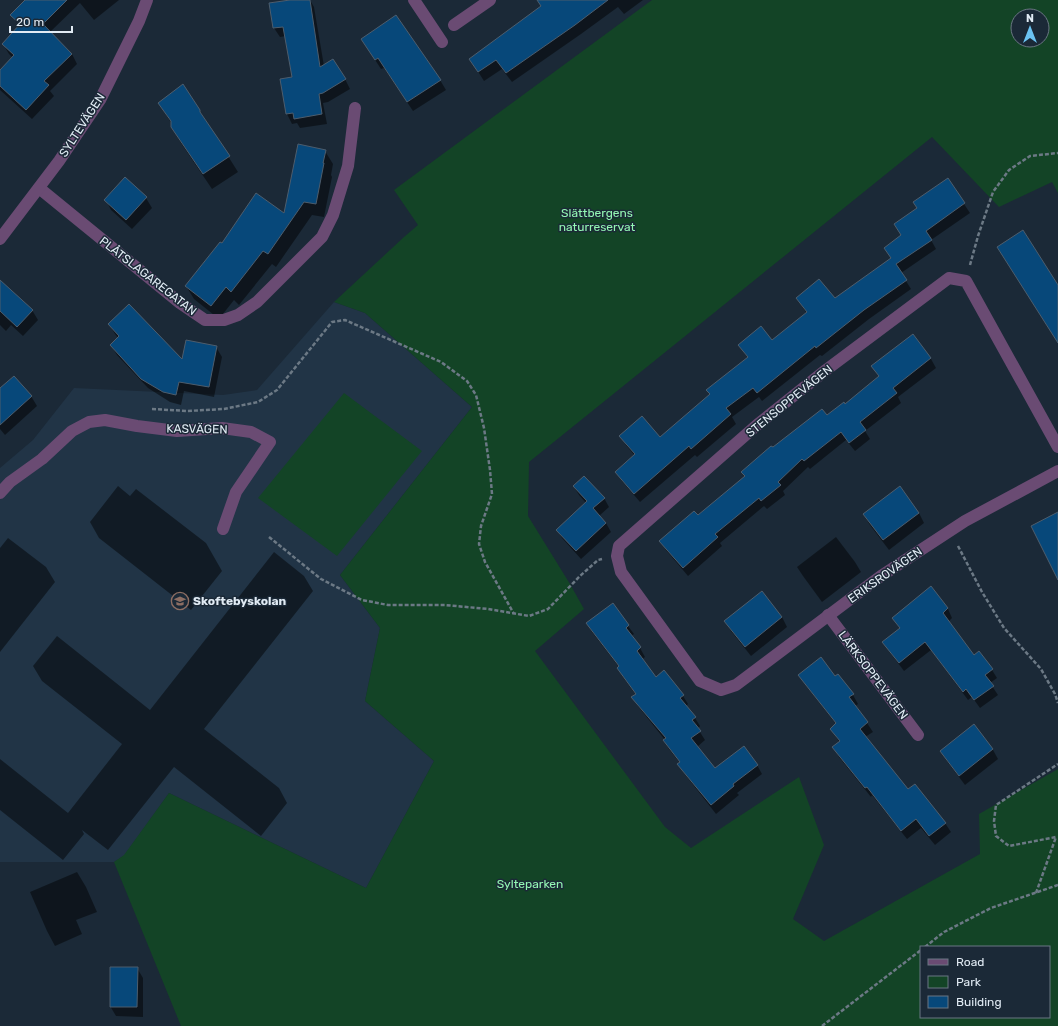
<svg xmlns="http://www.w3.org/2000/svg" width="1058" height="1026" font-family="Rubik,sans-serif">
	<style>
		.built { fill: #213446 }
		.green { fill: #134426; fill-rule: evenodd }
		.shadow { fill: #0007 }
		.building { fill: #07487a; stroke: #4d5d6d }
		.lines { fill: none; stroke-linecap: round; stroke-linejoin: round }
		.path { stroke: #6c7985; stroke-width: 2.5; stroke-dasharray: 4 2; stroke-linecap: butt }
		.minor { stroke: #6a4b73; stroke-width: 12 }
		.labels { text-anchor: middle; stroke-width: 3; stroke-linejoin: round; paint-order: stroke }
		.street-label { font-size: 12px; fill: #e1ebf4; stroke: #1b2937 }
		.park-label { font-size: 12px; fill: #93f7b3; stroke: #1b2937 }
		.poi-label { font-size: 12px; font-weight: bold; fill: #e1ebf4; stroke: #1b2937; text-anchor: start }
	</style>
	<rect width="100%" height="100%" fill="#1b2937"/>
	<polygon class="built" points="334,302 365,313 472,407 340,575 380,628 365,701 434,761 366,888 169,793 124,856 114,862 0,862 0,468 33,440 74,388 223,395 257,390"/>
	<g class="green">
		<path d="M652 0H1058V193L1052 182 999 207 932 137 529 462 528 516 570 584 584 609 535 651 665 827 691 848 799 777 824 845 793 919 824 941 980 854 979 814 1058 769V1026H181L114 862 124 855 169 793 366 888 434 761 365 701 380 628 340 575 472 407 365 313 334 302 404 237 418 225 394 190ZM1018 16H1042V40H1018ZM921 947H1049V1017H921Z"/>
		<polygon points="344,393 422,451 337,556 258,498"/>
	</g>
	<g class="shadow">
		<polygon points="25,0 119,0 94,20 80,3 50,32 72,54 77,64 50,91 54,96 32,119 0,90 0,72 13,58 9,54 3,44 19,26 12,15 26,1"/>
		<polygon points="296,0 310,0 314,7 324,66 345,79 350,89 328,102 323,103 327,124 300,128 297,123 292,124 287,114 281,79 293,77 286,36 280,37 274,28"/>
		<polygon points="546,0 643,0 624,14 618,7 581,34 512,82 502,69 484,81 470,59 542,7"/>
		<polygon points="362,40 440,80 446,90 413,111 384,68 381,69"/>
		<polygon points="159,103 199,110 238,172 212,189 181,143 172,127 172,124"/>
		<polygon points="325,151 333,164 331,175 332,177 324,217 312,215 276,267 272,264 239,305 234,300 219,319 194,299 186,286 222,244 285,215"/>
		<polygon points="948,180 970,213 931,240 936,249 901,273 911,289 869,319 822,356 820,355 762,401 759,397 732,417 736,424 697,457 695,455 640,502 622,481 616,472 635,456 626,445 621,436 659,438 710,395 707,390 748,358 739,345 772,341 807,314 797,298 835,299 892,259 902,236 918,209"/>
		<polygon points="146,198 152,208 132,229 111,210 106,200"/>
		<polygon points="0,282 32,310 38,320 23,336 11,325 6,331 0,325"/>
		<polygon points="109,324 182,362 216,347 222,357 214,397 184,391 181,405 170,402 148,388 117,355 111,345 118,338 115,334"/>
		<polygon points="912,336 931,359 936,368 898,397 901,403 865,431 870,439 855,451 846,440 810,469 808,467 783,491 785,495 767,509 764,506 720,543 722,546 688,576 666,550 661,541 698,516 745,477 742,472 773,448 827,417 845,405 879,377 873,366"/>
		<polygon points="0,390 31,396 37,406 5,435 0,429"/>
		<polygon points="118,486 130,496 136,489 206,543 222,571 191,610 99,538 90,522"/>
		<polygon points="574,487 604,498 609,507 599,516 606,523 611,532 581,559 562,538 557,530 586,503 579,495"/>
		<polygon points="919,513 924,523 889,550 870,525 864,515"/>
		<polygon points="836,537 855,562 861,572 822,602 803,576 797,567"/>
		<polygon points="8,538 46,567 55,582 0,652 0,548"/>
		<polygon points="274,552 304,576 313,591 204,729 279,788 287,803 261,836 174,767 108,850 82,830 84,834 63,860 0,810 0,759 68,813 122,744 42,681 33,666 57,636 150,710"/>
		<polygon points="931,588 948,609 952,618 948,622 974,656 979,653 992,670 997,678 990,683 998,695 980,708 972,697 968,700 931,650 904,671 889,651 884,643 900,629 893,618"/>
		<polygon points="762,592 782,617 787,627 751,656 731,631 725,621"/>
		<polygon points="612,604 628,626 634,634 631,636 640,648 645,657 642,659 656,678 664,672 683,696 688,704 686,706 695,718 700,726 698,729 705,740 697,747 715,769 757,765 762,774 737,793 739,795 716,814 684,773 679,764 680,763 669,749 664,741 665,740 638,706 633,698 636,695 623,677 618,668 619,667 592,632 587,623"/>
		<polygon points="800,675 835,677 838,675 853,695 858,704 855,706 867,723 873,732 865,737 907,791 945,823 951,832 935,845 921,828 907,839 872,795 871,797 839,757 834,747 840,743 831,729 836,724 805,684"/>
		<polygon points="974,725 993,750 998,759 965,785 947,761 941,751"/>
		<polygon points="77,872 86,887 97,912 76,920 82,934 55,946 47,931 30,892"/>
		<polygon points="137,968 143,978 143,1017 116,1016 110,1006"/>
	</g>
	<g class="building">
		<polygon points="25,0 67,0 43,24 72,54 44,81 49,85 26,110 0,86 0,70 14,55 2,44 20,24 10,15"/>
		<polygon points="290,0 310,0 320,67 333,59 346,79 323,93 319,94 322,114 294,119 293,113 286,114 280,79 292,77 283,27 273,28 269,3"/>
		<polygon points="537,0 608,0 575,25 506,73 496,60 478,72 469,59 541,6"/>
		<polygon points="396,15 441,80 407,102 378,58 375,60 361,39"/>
		<polygon points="183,84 200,110 200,112 230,156 203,174 171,127 171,121 158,103"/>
		<polygon points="298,144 326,150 323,163 324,163 316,204 304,202 268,254 263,251 231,292 226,287 211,306 185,286 220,242 222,243 256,193 284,213"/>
		<polygon points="125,177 147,197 126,220 104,200"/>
		<polygon points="948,178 965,203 926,231 932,240 896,264 907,280 864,310 816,348 815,346 757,393 753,388 726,408 731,414 691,449 689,446 634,494 615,472 635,454 619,436 642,416 660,437 710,394 706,390 748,357 738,345 761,326 772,340 807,312 796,298 819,279 835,298 891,258 884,248 901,235 894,224 917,208 913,202"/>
		<polygon points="1023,230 1058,285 1058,343 997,247"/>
		<polygon points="0,280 33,310 17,327 0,311"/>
		<polygon points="129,304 182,359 186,340 217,346 209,387 179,382 176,395 163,392 141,379 110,345 119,336 108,324"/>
		<polygon points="913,334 931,358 893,388 897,393 860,422 866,430 849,443 841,432 804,461 802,459 778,482 781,485 761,501 759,498 715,534 718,537 683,568 659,541 694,511 698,515 745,476 741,472 771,446 773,447 822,409 827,415 844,402 845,404 879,376 871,366"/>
		<polygon points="14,376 32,396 0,425 0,388"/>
		<polygon points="584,476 605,498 593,508 606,523 576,551 556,530 587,501 573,486"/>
		<polygon points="900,486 919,513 883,540 863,514"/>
		<polygon points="1058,512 1058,580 1031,526"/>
		<polygon points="931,586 948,608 943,613 974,655 979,651 993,669 985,675 994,686 974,700 966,689 963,692 925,642 899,663 882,642 900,628 892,618"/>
		<polygon points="762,591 782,617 745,647 724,621"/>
		<polygon points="613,603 629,625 626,628 641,647 637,651 656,677 664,670 684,695 680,698 696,717 692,720 701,731 691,738 715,768 744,746 758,765 733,784 734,786 711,805 677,764 680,762 663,740 666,738 631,697 636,694 617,668 619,666 586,623"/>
		<polygon points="821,657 835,676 838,674 854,694 849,697 868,722 860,729 908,789 915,784 946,823 929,836 916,819 901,831 867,787 865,788 832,747 840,741 830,729 836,723 798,675"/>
		<polygon points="974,724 993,749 959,776 940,751"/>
		<polygon points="110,967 138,967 137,1007 110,1007"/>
	</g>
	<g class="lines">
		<g class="path">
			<polyline points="970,265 978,236 993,192 1009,170 1030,156 1058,153"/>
			<polyline points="152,409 187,411 224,409 258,402 277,390 332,322 345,320 441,362 467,381 476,395 484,428 490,470 492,494 481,526 479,544 485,562 514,614"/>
			<polyline points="269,537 321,579 362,600 388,605 445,605 488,609 529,616 548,609 580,576 598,560 602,559"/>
			<polyline points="958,546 982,592 1004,628 1041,669 1055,694 1058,703"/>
			<polyline points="1036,893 1056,837 1009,846 996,836 994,821 996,805 1058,764"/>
			<polyline points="925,947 944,932 991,908 1058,885"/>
			<polyline points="822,1026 921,950"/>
		</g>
		<g class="minor">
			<polyline points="414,0 442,42"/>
			<polyline points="454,25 490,0"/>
			<polyline points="39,188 180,303 205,320 224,320 238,315 257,302 322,237 333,215 348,166 355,108"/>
			<polyline points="0,239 59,161 100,100 139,21 147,0"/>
			<polyline points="1058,447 966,281 949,278 826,370 757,425 619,546 617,556 621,572 700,681 721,690 736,685 881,576 965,521 1058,471"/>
			<polyline points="0,493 10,482 42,459 72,431 89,422 105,420 137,426 177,431 222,428 251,432 270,442 236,492 223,529"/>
			<polyline points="828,615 918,735"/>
		</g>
	</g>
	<defs>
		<symbol id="school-ring" viewBox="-11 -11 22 22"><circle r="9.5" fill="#1b2937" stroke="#8d6e63" stroke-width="1.5"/><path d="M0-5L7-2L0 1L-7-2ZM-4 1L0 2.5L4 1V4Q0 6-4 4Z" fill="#8d6e63"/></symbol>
	</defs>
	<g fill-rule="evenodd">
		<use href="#school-ring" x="170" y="591" width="20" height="20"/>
	</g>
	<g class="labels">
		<g class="street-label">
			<text transform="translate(82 125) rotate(-57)" y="4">SYLTEVÄGEN</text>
			<text transform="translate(148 276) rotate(38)" y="4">PLÅTSLAGAREGATAN</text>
			<text transform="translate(789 401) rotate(-39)" y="4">STENSOPPEVÄGEN</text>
			<text transform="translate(197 429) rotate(1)" y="4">KASVÄGEN</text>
			<text transform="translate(885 575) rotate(-35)" y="4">ERIKSROVÄGEN</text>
			<text transform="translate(873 675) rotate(53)" y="4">LÄRKSOPPEVÄGEN</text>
		</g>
		<g class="park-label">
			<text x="597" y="217">Slättbergens<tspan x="597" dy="14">naturreservat</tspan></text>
			<text x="530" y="888">Sylteparken</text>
		</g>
		<g class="poi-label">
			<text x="193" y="605">Skoftebyskolan</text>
		</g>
	</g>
	<rect x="920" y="946" width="130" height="72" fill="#1b2937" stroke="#6a7783"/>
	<rect x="928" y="959" width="20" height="6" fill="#6a4b73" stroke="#6a7783"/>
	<text x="956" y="966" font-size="12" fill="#e1ebf4">Road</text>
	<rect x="928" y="976" width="20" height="12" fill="#134426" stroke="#6a7783"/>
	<text x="956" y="986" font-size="12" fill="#e1ebf4">Park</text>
	<rect x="928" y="996" width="20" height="12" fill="#07487a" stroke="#6a7783"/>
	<text x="956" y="1006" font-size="12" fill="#e1ebf4">Building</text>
	<g transform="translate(1030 28)"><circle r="19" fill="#1b2937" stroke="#6a7783"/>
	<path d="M0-3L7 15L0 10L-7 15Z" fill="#6bc3f2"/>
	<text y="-6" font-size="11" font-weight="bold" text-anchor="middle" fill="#e1ebf4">N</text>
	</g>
	<path d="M10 26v6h62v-6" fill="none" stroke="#e1ebf4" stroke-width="2"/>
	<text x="16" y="26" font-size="12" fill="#e1ebf4" stroke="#1b2937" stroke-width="3" paint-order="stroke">20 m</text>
</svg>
